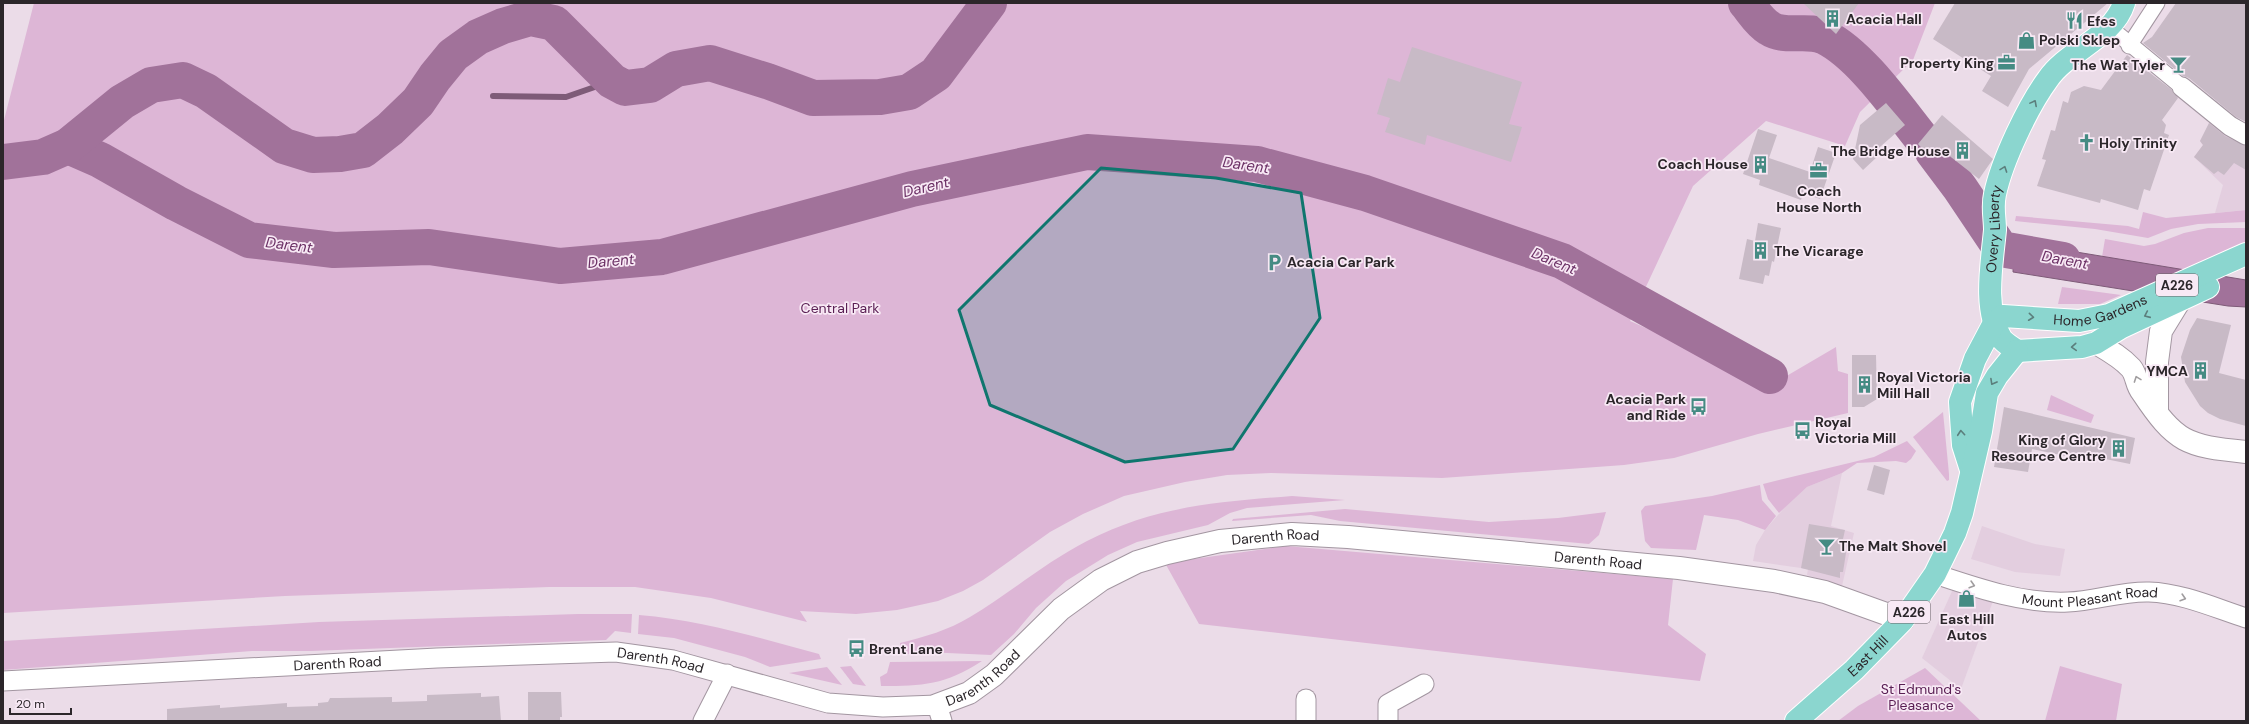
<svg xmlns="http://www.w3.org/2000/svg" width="2249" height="724" font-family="'DM Sans',sans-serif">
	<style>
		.built { fill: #e3cedf }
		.green { fill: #ddb6d6 }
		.water { fill: #a1729a; stroke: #7e5b78 }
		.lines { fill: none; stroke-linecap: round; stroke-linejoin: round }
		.stream { stroke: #7e5b78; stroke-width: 6 }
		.river { stroke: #a1729a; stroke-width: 36 }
		.building { fill: #c8bac6 }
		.pedestrian-casing { stroke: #a396a1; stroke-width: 17 }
		.minor-casing { stroke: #a396a1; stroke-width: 21 }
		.tertiary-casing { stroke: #a396a1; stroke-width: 24 }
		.primary-casing { stroke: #fff; stroke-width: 24 }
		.pedestrian { stroke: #fff; stroke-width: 15 }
		.minor { stroke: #fff; stroke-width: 19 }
		.tertiary { stroke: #fff; stroke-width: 22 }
		.primary { stroke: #8bd6cf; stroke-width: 22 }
		.oneway { stroke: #5b7e7c }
		.oneway2 { stroke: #a09d9f }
		.marked { fill: #0f766e; fill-opacity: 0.2; stroke: #0f766e; stroke-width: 3; stroke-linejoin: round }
		.labels { text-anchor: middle; stroke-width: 3.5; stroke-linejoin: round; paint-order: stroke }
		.shield { fill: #f8e9f5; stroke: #686067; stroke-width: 1 }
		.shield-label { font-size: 13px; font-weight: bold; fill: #2b262a }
		.poi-label { font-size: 14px; font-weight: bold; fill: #2b262a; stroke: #f8e9f5; text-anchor: start }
		.street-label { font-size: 14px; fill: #2b262a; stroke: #f8e9f5 }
		.park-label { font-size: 14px; fill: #591e53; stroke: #f8e9f5 }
		.water-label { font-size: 15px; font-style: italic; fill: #6b3065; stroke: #f8e9f5 }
	</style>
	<rect width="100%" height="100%" fill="#ebdce8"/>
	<g class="built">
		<polygon points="2211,120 2234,138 2246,146 2246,210 2215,213 2223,185 2194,157 2203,145 2200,141"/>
		<polygon points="1842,473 1831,526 1854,533 1842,586 1807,575 1808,569 1753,561 1756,545 1765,530 1786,506 1807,487"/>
		<polygon points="1982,526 2035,544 2065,549 2060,576 2015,572 1971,559"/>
		<polygon points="1953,589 1993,601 1961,689 1922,658"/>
	</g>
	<g class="green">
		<polygon points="34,3 1935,3 1913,60 1860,112 1845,146 1766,121 1693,186 1630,321 1773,384 1836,347 1838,371 1848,374 1848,413 1758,434 1674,458 1624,465 1442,478 1271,473 1227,475 1185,482 1124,496 1083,514 1050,532 983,580 963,591 938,601 897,610 856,614 800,611 807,622 711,598 635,587 549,587 285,596 3,613 3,124"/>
		<polygon points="2246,210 2246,222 2198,224 2171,229 2148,238 2095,229 2015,221 2016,216 2128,226 2139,229 2143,212 2166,218"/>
		<polygon points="2208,228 2246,228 2246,245 2185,272 2102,257 2105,239 2144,246 2155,244 2184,233"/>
		<polygon points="2062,287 2121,295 2100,304 2058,304"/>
		<polygon points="2051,395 2094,415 2091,423 2047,410"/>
		<polygon points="1943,412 1949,474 1949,480 1947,481 1913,437"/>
		<polygon points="1907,441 1916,451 1911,459 1906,463 1896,461 1857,463 1842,473 1807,487 1779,513 1768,499 1763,484 1874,457"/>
		<polygon points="1760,485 1762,500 1776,516 1765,530 1738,520 1704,515 1696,550 1651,548 1645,541 1641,511 1645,506 1712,496"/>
		<path d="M1292 496 1345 500 1247 508 1230 513 1208 525 1137 542 1108 555 1066 581 1036 608 1014 634 991 655 925 652 901 655 900 643C924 637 949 630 970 617 1010 593 1046 562 1087 541 1155 506 1218 502 1292 496Z"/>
		<polygon points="1345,509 1489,522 1558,518 1606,512 1599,535 1589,544 1340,521 1311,515 1232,521 1233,519"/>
		<polygon points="1286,546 1673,579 1668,625 1706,654 1700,681 1199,624 1165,563"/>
		<polygon points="578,614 632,614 631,633 615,631 606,640 311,651 252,651 3,670 3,641 319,622"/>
		<path d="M639 615C701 620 759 638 819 654L821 659 770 667 745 657 674 638 638 634Z"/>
		<path d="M982 661C945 685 923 686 881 686L880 677 887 673 890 662Z"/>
		<polygon points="851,666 866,686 853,684 840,667"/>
		<polygon points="2060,666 2122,684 2116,721 2045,721"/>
		<polygon points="827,667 842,685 789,673"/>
		<polygon points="1925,668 1981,721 1838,721 1858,706"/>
	</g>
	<polygon class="water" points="2014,244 2058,249 2246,280 2246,307 2228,306 2013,272"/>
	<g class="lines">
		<polyline class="stream" points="493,96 566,97 612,81"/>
		<g class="river">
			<path d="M1746 3C1753 11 1759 22 1769 28 1785 39 1808 28 1825 37 1861 55 1897 108 1922 139"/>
			<polyline points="68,146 100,160 176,203 249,240 334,250 429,247 560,266 662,257 912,189 1087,152 1257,164 1365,193 1562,261 1770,376"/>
			<polyline points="1933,152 1960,188 2001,249 2063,260"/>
			<polyline points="3,162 43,157 68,146 122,102 151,85 183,80 206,91 284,146 313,155 340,154 363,150 390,129 418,102 435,77 453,55 478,37 503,26 530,18 554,23 612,81 625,88 650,85 676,69 710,63 767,81 813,98 880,97 909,92 936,74 989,3"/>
		</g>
	</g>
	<g class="building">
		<polygon points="1803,3 1859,3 1836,34"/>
		<polygon points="1955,3 2108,3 2029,69 2008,107 1982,91 1991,76 1933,39"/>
		<polygon points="2176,3 2246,3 2246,122 2236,117 2189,78 2183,76 2143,43 2152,37"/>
		<polygon points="1412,47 1522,82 1509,124 1522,127 1511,162 1427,135 1425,145 1385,132 1390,118 1377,114 1388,78 1400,82"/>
		<polygon points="2127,55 2172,90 2178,98 2162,120 2166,125 2164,133 2169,135 2150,191 2144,189 2138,210 2101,199 2100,203 2037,186 2046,160 2042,159 2051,130 2055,131 2063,101 2068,103 2071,92 2084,86 2101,90"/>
		<polygon points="1886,103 1905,125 1873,153 1877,157 1863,170 1853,159 1860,125"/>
		<polygon points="1942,115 1993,159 1979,179 1938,147 1928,155 1918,144"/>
		<polygon points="2209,123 2225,136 2246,146 2246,170 2234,163 2224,175 2218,171 2214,174 2194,157 2203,145 2200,141"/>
		<polygon points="1758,129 1777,135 1769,158 1810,172 1818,147 1836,153 1820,199 1803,193 1801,200 1759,185 1760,180 1743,174"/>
		<polygon points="1758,223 1781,228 1774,262 1772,261 1769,276 1765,275 1763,284 1739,279 1747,239 1755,241"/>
		<polygon points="2197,318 2231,325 2219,373 2246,380 2246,426 2220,419 2208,413 2200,406 2185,382 2181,357 2190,330"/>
		<polygon points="1852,355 1876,355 1877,399 1864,407 1852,407"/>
		<polygon points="2004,407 2135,438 2130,464 2076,453 2075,458 2032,449 2028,472 1994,467"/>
		<polygon points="1874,465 1890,470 1884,495 1867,490"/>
		<polygon points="1809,524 1845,530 1843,539 1848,540 1843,572 1840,572 1840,578 1801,568"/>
		<polygon points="528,692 561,692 562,717 560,717 560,721 528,721"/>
		<polygon points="481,693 481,697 499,696 501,721 167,721 167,709 220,705 220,708 287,703 287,707 318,706 318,703 328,702 330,698 340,698 392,697 392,702 427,701 427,695"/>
	</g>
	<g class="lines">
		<defs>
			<g id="pedestrian">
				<polyline points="2119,35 2182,87"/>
				<polyline points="2129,46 2157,3"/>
			</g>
			<g id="minor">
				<polyline points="2182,87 2230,126 2246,135"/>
				<path id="s1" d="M1935 574C1977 588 2023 604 2068 602 2095 601 2122 591 2149 592 2182 593 2215 608 2246 618"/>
				<path id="s2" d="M3 681 437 658 616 652 673 660 828 703 883 707 937 705 942 721"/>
				<polyline points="703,721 727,674"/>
				<polyline points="1306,721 1306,699"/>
				<polyline points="1388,721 1388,704 1424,684"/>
			</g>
			<g id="tertiary">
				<path d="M2096 343C2108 350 2121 357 2131 368 2137 375 2136 385 2142 392 2176 443 2186 446 2246 452"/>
				<polyline points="2157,412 2157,362 2161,331 2180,300"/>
				<path id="s3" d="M937 705 969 693 994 675 1061 609 1101 580 1137 562 1167 553 1220 541 1292 534 1348 537 1679 568 1774 581 1825 592 1903 620"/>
			</g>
			<g id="primary">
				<path id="s4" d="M2017 351C2012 347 2004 343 2001 338 1983 309 1992 263 1995 230 1995 218 1992 207 1995 194 2002 161 2028 106 2048 79 2068 50 2113 38 2124 3"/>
				<polyline points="2017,351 2082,347 2096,343 2122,327 2208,287"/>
				<path id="s5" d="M1971 470 1963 445 1960 402 1975 359 1994 323 2003 316 2079 321 2109 315 2246 254"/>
				<path id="s6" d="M1796 721 1854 670 1903 620 1935 574 1955 533 1962 513 1981 431 1987 393 1997 376 2017 351"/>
			</g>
		</defs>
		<use href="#pedestrian" class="pedestrian-casing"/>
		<use href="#minor" class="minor-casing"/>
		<use href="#tertiary" class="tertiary-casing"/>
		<use href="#primary" class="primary-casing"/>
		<use href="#pedestrian" class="pedestrian"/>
		<use href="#minor" class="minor"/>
		<use href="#tertiary" class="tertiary"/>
		<use href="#primary" class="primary"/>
	</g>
	<defs><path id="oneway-chevron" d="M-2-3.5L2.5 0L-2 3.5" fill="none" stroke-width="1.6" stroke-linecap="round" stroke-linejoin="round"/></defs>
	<g class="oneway">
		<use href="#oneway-chevron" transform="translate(2034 103) rotate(-62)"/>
		<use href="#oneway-chevron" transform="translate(2004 169) rotate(-70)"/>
		<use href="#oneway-chevron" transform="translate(2147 315) rotate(156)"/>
		<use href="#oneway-chevron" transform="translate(2031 317) rotate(6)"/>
		<use href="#oneway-chevron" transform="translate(2074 347) rotate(176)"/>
		<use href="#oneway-chevron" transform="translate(1993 382) rotate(119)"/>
		<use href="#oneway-chevron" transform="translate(1961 433) rotate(-95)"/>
	</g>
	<g class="oneway2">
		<use href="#oneway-chevron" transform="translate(2137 379) rotate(-110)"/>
		<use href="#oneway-chevron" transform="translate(1972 585) rotate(16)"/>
		<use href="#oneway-chevron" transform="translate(2183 598) rotate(17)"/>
	</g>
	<path class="marked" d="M1101 168 1216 178 1301 193 1320 318 1233 449 1125 462 990 405 959 310Z"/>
	<defs>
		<symbol id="building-bare" viewBox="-9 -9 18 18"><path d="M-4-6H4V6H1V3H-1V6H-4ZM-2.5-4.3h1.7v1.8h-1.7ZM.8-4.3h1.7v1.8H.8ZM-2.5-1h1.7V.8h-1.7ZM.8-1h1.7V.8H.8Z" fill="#458b83" stroke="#f8e9f5" stroke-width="2.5" paint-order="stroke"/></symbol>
		<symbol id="restaurant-bare" viewBox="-9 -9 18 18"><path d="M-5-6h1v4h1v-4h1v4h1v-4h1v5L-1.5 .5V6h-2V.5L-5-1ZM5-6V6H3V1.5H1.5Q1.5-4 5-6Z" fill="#458b83" stroke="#f8e9f5" stroke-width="2.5" paint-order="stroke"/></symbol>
		<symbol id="shop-bare" viewBox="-9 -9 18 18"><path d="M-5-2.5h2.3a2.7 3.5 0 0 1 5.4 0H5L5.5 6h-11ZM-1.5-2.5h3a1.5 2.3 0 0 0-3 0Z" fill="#458b83" stroke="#f8e9f5" stroke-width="2.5" paint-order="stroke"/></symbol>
		<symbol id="office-bare" viewBox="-9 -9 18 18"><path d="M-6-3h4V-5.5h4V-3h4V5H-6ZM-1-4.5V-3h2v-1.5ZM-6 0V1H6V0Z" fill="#458b83" stroke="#f8e9f5" stroke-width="2.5" paint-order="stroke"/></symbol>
		<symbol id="bar-bare" viewBox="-9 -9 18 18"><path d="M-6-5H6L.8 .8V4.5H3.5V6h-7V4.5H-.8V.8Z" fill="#458b83" stroke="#f8e9f5" stroke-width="2.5" paint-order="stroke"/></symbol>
		<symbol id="church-bare" viewBox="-9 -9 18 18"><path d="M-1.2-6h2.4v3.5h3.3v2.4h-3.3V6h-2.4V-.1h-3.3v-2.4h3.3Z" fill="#458b83" stroke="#f8e9f5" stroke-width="2.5" paint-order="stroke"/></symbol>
		<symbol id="parking-bare" viewBox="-9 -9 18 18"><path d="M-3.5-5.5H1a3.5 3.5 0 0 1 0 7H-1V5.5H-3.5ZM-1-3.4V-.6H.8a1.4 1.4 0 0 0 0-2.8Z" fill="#458b83" stroke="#f8e9f5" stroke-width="2.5" paint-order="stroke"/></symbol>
		<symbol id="bus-bare" viewBox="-9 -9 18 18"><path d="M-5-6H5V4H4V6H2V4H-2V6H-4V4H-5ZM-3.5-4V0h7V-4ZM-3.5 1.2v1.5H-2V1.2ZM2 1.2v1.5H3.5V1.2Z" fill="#458b83" stroke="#f8e9f5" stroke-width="2.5" paint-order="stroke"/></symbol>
	</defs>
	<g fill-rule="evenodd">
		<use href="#building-bare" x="1820" y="6" width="25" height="25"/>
		<use href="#restaurant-bare" x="2062" y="8" width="25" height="25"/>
		<use href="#shop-bare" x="2014" y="28" width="25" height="25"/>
		<use href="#office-bare" x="1994" y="50" width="25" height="25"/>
		<use href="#bar-bare" x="2166" y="52" width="25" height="25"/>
		<use href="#church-bare" x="2074" y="130" width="25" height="25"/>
		<use href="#building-bare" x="1950" y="138" width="25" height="25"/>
		<use href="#building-bare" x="1748" y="152" width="25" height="25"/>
		<use href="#office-bare" x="1806" y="158" width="25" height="25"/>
		<use href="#building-bare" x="1748" y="238" width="25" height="25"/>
		<use href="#parking-bare" x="1262" y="250" width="25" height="25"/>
		<use href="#building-bare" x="2188" y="358" width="25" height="25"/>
		<use href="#building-bare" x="1852" y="372" width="25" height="25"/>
		<use href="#bus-bare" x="1686" y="394" width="25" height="25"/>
		<use href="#bus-bare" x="1790" y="418" width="25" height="25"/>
		<use href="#building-bare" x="2106" y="436" width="25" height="25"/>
		<use href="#bar-bare" x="1814" y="534" width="25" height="25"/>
		<use href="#shop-bare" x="1954" y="586" width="25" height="25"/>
		<use href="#bus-bare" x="844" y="636" width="25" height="25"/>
	</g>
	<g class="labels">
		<g class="shield">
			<rect x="2156" y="274" width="42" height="22" rx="3"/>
			<rect x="1888" y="601" width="42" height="22" rx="3"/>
		</g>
		<g class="shield-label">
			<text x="2177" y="290">A226</text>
			<text x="1909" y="617">A226</text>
		</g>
		<g class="poi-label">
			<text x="1846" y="24">Acacia Hall</text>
			<text x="2087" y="26">Efes</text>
			<text x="2039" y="45">Polski Sklep</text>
			<text x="1994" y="68" text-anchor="end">Property King</text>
			<text x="2165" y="70" text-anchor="end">The Wat Tyler</text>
			<text x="2099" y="148">Holy Trinity</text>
			<text x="1950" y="156" text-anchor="end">The Bridge House</text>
			<text x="1748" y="169" text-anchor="end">Coach House</text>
			<text x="1819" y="196" text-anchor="middle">Coach<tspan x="1819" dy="16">House North</tspan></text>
			<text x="1774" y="256">The Vicarage</text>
			<text x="1287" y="267">Acacia Car Park</text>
			<text x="2188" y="376" text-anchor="end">YMCA</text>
			<text x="1877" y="382">Royal Victoria<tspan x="1877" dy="16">Mill Hall</tspan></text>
			<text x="1686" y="404" text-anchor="end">Acacia Park<tspan x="1686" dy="16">and Ride</tspan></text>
			<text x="1815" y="427">Royal<tspan x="1815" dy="16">Victoria Mill</tspan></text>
			<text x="2106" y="445" text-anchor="end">King of Glory<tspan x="2106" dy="16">Resource Centre</tspan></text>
			<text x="1839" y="551">The Malt Shovel</text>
			<text x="1967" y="624" text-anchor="middle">East Hill<tspan x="1967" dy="16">Autos</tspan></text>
			<text x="869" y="654">Brent Lane</text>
		</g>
		<g class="street-label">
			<text dy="5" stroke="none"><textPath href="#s4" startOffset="132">Overy Liberty</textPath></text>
			<text dy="5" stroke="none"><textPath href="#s5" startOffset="266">Home Gardens</textPath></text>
			<text dy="5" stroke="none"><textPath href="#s3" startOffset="390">Darenth Road</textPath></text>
			<text dy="5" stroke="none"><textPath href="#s3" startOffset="714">Darenth Road</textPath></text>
			<text dy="5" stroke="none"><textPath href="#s1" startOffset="159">Mount Pleasant Road</textPath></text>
			<text dy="5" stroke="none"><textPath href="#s6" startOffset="97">East Hill</textPath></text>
			<text dy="5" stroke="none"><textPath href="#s2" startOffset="659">Darenth Road</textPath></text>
			<text dy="5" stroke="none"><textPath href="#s2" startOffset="335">Darenth Road</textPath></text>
			<text dy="5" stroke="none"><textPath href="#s3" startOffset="54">Darenth Road</textPath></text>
		</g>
		<g class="park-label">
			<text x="840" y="313">Central Park</text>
			<text x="1921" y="694">St Edmund's<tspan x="1921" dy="16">Pleasance</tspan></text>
		</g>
		<g class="water-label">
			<text transform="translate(1246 165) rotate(8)" y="5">Darent</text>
			<text transform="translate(926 187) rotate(-13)" y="5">Darent</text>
			<text transform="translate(289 245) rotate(7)" y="5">Darent</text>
			<text transform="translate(2065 260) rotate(10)" y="5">Darent</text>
			<text transform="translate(611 261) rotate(-5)" y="5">Darent</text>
			<text transform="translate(1554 261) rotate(23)" y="5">Darent</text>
		</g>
	</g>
	<rect width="2249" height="724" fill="none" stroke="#2b262a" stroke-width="8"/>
	<path d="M10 708v6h61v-6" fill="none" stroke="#2b262a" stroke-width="2"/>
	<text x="16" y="708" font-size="12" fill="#2b262a" stroke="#f8e9f5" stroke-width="3" paint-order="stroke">20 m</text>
</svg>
